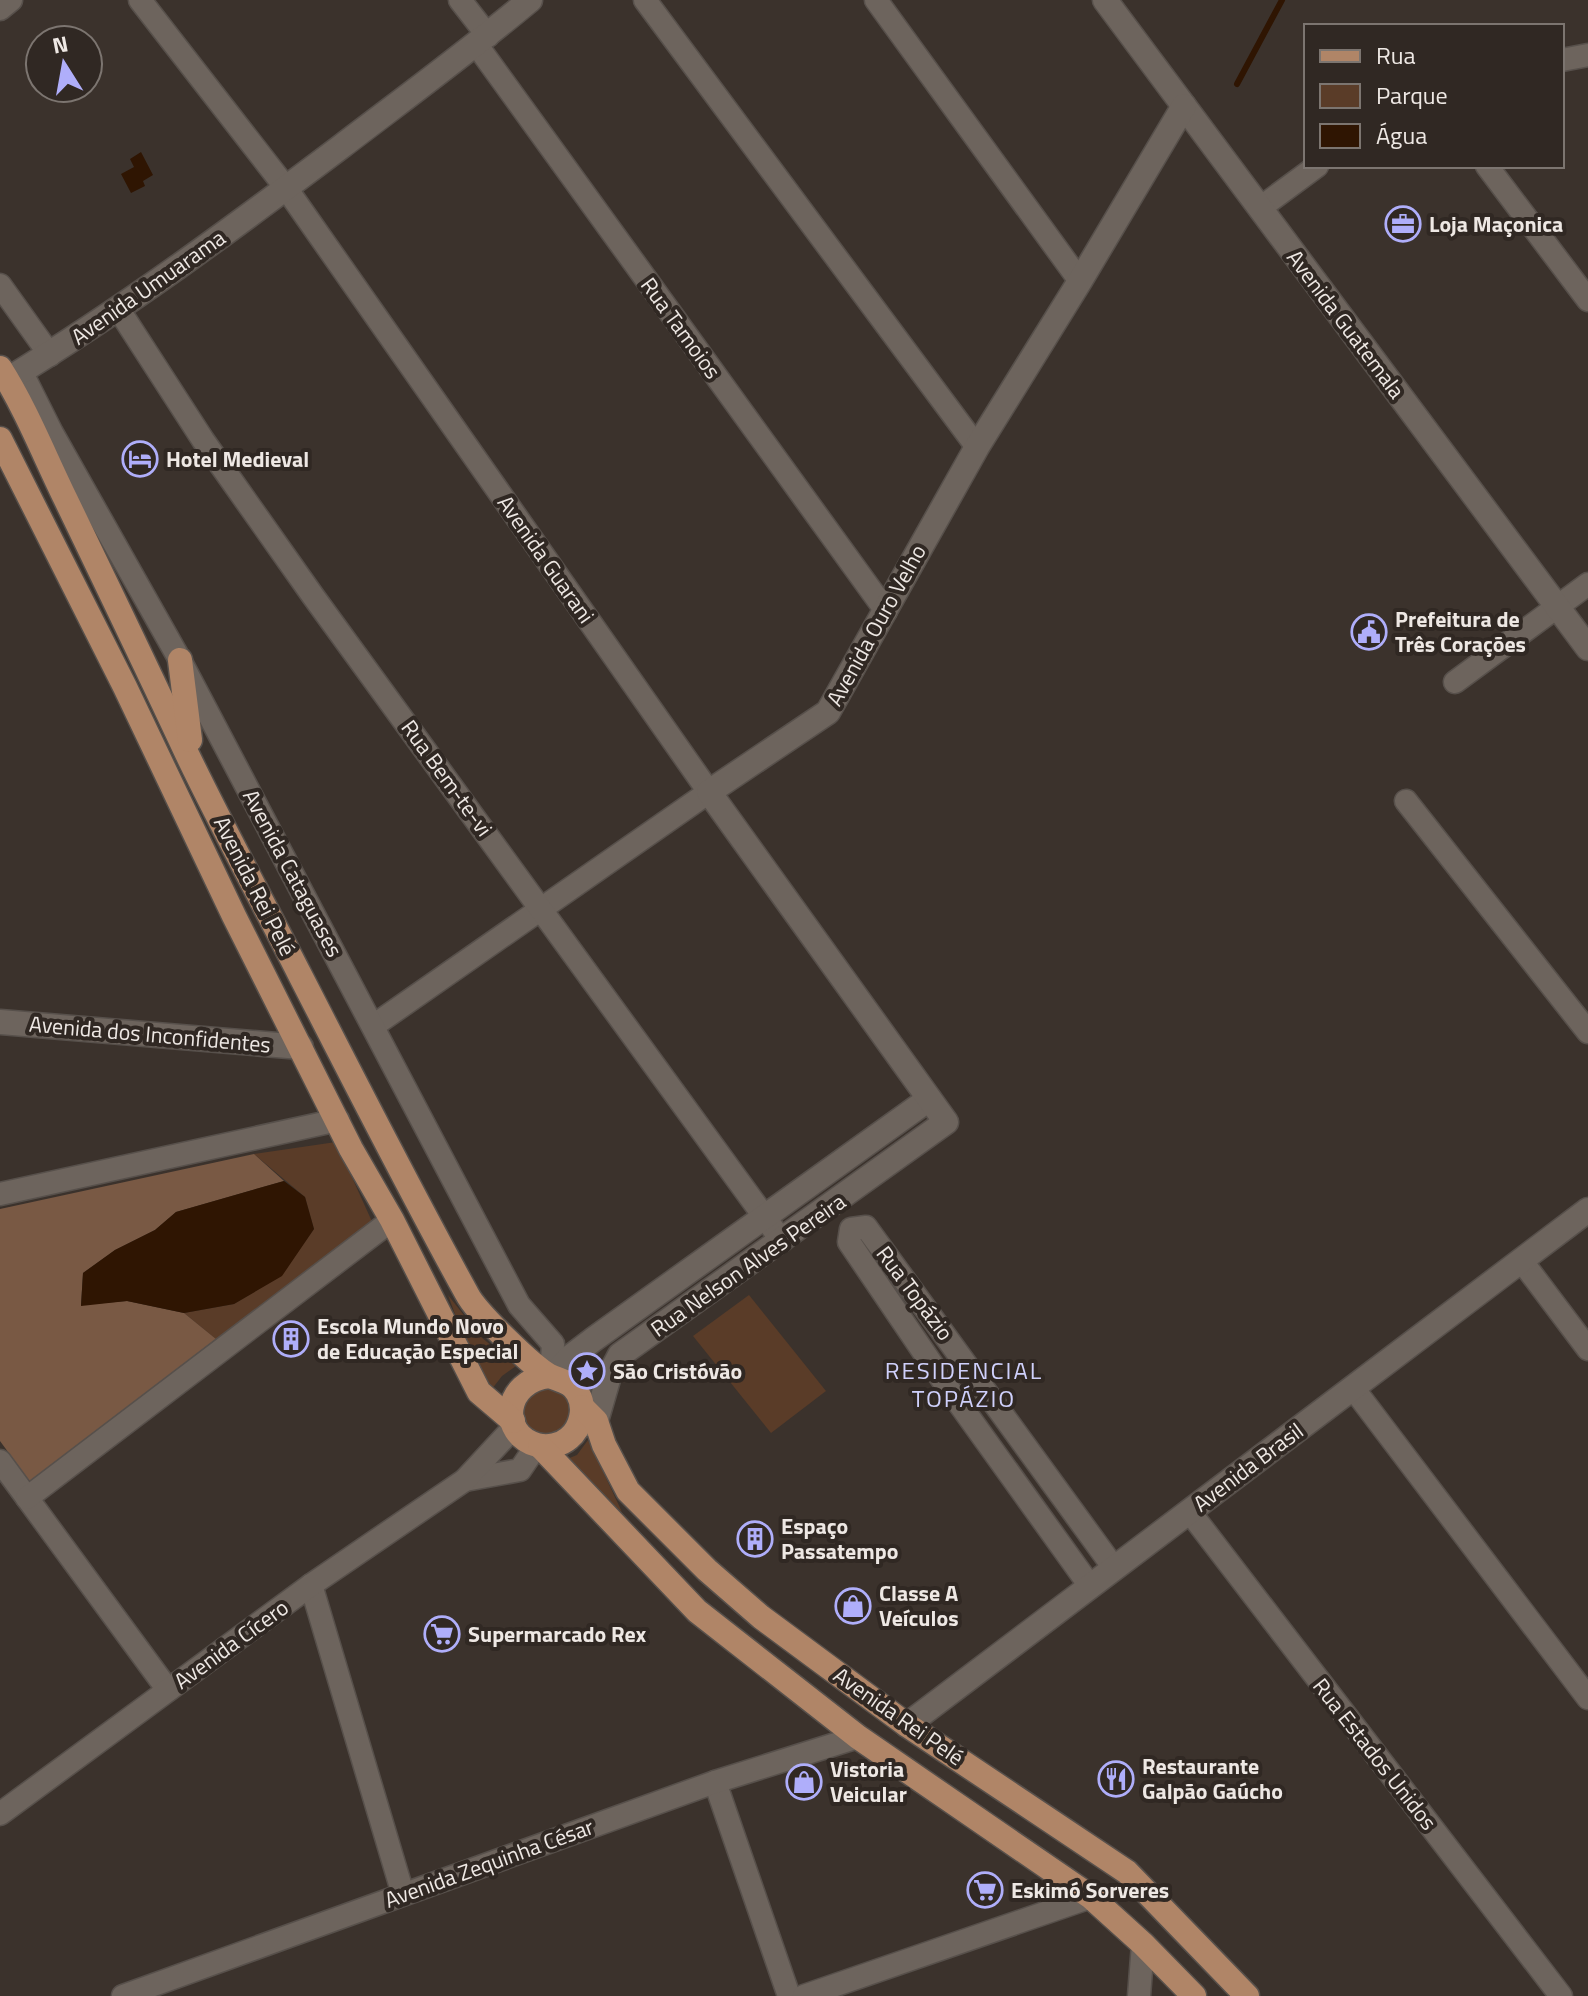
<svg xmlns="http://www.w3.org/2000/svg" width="1588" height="1996" font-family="'Titillium Web',sans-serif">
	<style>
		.green { fill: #5a3c28 }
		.forest { fill: #795944 }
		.water { fill: #2f1502 }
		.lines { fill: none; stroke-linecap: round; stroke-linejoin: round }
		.stream { stroke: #2f1502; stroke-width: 6 }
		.street-casing { stroke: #57504b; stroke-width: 25 }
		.secondary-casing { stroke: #57504b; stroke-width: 27 }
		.primary-casing { stroke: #57504b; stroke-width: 27 }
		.street { stroke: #6d645d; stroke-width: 22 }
		.secondary { stroke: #6d645d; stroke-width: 24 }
		.primary { stroke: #b08567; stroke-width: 24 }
		.labels { text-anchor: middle; stroke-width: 8; stroke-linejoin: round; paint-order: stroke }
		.poi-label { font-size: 22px; font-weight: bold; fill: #eee8e4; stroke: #302823; text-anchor: start }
		.street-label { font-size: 22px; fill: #eee8e4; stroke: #302823 }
		.neighbourhood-label { font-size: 24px; letter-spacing: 2px; fill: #cfd0fb; stroke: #302823 }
	</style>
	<rect width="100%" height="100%" fill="#3b322c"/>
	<g class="green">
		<polygon points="336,1142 374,1226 216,1339 184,1313 234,1304 281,1276 314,1229 305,1197 254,1154"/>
		<polygon points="448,1295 481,1337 516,1366 502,1376 492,1389 459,1325"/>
		<polygon points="749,1295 826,1391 771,1433 693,1336"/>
		<path d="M543 1382 572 1398C576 1437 547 1450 520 1422L527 1390Z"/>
		<polygon points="588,1440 622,1512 562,1461 577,1455"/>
	</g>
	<polygon class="forest" points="254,1154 284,1181 176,1212 155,1230 115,1250 83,1273 81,1305 127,1301 184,1313 216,1339 30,1482 0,1441 0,1209"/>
	<g class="water">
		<polygon points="141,152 153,175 143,181 145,186 131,193 121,174 134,167 130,159"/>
		<polygon points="284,1181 305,1197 314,1229 282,1276 234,1304 184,1313 127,1301 81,1306 83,1273 115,1250 155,1230 176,1212"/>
	</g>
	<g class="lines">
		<polyline class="stream" points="1237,84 1282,0"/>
		<defs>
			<g id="street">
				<polyline points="140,0 286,188 709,792 373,1026"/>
				<polyline points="460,0 488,36"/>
				<polyline points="645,0 977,447"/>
				<polyline points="876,0 1080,281"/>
				<polyline points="0,9 11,0"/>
				<polyline points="476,44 886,611"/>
				<polyline points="1562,60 1588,55"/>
				<polyline points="1487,166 1588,300"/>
				<polyline points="1260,208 1317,166"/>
				<polyline points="0,285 50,355"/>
				<polyline points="119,310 203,440 313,596 782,1241"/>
				<polyline points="21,371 52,433 180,660 519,1305 553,1344 551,1376"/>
				<polyline points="1455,682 1588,584"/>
				<polyline points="1406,801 1588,1032"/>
				<polyline points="0,1194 338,1120"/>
				<polyline points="1521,1260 1588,1349"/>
				<polyline points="1353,1388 1588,1698"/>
				<polyline points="0,1461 168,1690"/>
				<polyline points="465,1480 520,1470 537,1445"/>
				<polyline points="27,1498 392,1220"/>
				<polyline points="1189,1511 1561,1996"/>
				<polyline points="311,1585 403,1894"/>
				<polyline points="1090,1586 948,1388 849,1242 851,1229 866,1227 1114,1568"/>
				<polyline points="715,1782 789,1996"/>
				<polyline points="0,1814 311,1585 465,1480 515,1426"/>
				<polyline points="123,1996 715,1782 858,1737"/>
				<polyline points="804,1996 1091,1897"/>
				<polyline points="1139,1996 1143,1944"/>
			</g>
			<g id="secondary">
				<polyline points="1105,0 1588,648"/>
				<path d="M7 380C124 309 233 228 342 146 405 98 469 51 530 0"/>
				<polyline points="0,1022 301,1047"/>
				<polyline points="553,1376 569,1358 594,1339 929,1099"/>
				<polyline points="579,1426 596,1421 609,1376 620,1355 946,1122 709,792 828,712 977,447 1080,281 1184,106"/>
				<polyline points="907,1725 1588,1210"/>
			</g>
			<g id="primary">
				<path d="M0 368C26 409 44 455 65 498 106 583 147 668 187 754 223 829 263 902 300 975 355 1082 409 1189 467 1294 476 1312 533 1367 550 1376 561 1381 572 1382 578 1394 586 1408 581 1428 569 1438 561 1445 548 1448 537 1445 498 1434 504 1381 549 1376"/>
				<polyline points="0,439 125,687 234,916 351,1149 392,1220 479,1392 513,1421"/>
				<polyline points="180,660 190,740"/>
				<polyline points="582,1407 596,1421 604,1445 628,1491 707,1570 761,1617 907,1725 1127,1872 1247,1996"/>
				<polyline points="540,1446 697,1611 858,1737 1091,1897 1143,1944 1194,1996"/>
			</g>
		</defs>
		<use href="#street" class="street-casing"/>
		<use href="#secondary" class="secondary-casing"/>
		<use href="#primary" class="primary-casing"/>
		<use href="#street" class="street"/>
		<use href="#secondary" class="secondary"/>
		<use href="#primary" class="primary"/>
	</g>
	<defs>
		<symbol id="office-ring" viewBox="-11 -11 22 22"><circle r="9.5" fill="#302823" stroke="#afaefa" stroke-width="1.5"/><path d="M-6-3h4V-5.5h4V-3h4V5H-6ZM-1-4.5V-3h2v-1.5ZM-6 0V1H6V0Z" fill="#afaefa"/></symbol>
		<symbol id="hotel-ring" viewBox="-11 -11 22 22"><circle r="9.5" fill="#302823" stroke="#afaefa" stroke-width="1.5"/><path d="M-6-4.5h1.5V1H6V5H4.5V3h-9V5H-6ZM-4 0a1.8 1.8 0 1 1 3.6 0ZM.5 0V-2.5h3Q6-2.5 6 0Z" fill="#afaefa"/></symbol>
		<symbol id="civic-ring" viewBox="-11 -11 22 22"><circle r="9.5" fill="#302823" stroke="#afaefa" stroke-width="1.5"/><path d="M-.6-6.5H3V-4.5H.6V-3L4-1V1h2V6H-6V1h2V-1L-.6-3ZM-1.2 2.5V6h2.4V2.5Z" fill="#afaefa"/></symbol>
		<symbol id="building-ring" viewBox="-11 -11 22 22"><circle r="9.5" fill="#302823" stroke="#afaefa" stroke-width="1.5"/><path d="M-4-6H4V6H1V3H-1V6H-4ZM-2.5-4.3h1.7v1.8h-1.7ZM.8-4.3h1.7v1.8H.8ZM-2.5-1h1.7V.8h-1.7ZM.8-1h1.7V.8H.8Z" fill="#afaefa"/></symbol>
		<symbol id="sight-ring" viewBox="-11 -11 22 22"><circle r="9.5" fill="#302823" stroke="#afaefa" stroke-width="1.5"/><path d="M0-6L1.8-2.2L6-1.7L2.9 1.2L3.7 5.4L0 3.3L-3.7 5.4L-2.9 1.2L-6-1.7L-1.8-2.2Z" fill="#afaefa"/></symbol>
		<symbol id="shop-ring" viewBox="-11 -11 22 22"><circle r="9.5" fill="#302823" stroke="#afaefa" stroke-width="1.5"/><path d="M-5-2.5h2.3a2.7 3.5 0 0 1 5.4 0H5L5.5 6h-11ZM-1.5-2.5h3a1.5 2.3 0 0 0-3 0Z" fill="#afaefa"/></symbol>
		<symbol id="supermarket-ring" viewBox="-11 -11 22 22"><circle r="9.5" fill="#302823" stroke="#afaefa" stroke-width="1.5"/><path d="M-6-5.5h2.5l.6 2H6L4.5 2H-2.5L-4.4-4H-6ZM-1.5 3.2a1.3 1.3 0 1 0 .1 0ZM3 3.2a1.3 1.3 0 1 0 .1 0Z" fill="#afaefa"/></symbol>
		<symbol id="restaurant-ring" viewBox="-11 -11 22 22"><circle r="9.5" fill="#302823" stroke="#afaefa" stroke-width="1.5"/><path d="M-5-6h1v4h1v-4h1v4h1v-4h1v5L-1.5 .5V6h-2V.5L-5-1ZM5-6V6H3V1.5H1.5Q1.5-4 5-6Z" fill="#afaefa"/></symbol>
	</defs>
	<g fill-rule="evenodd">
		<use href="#office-ring" x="1383" y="204" width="40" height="40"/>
		<use href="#hotel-ring" x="120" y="439" width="40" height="40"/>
		<use href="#civic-ring" x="1349" y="612" width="40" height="40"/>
		<use href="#building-ring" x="271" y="1319" width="40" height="40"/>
		<use href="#sight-ring" x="567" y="1351" width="40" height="40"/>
		<use href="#building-ring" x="735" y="1519" width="40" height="40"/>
		<use href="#shop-ring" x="833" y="1586" width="40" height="40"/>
		<use href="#supermarket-ring" x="422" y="1614" width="40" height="40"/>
		<use href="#restaurant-ring" x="1096" y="1759" width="40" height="40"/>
		<use href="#shop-ring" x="784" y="1762" width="40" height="40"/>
		<use href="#supermarket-ring" x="965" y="1870" width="40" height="40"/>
	</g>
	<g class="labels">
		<g class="poi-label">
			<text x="1429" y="232">Loja Maçonica</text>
			<text x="166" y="467">Hotel Medieval</text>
			<text x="1395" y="627">Prefeitura de<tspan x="1395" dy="25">Três Corações</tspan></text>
			<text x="317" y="1334">Escola Mundo Novo<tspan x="317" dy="25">de Educação Especial</tspan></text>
			<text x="613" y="1379">São Cristóvão</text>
			<text x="781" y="1534">Espaço<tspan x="781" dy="25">Passatempo</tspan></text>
			<text x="879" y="1601">Classe A<tspan x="879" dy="25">Veículos</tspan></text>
			<text x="468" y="1642">Supermarcado Rex</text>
			<text x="1142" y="1774">Restaurante<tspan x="1142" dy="25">Galpão Gaúcho</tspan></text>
			<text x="830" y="1777">Vistoria<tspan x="830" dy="25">Veicular</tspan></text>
			<text x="1011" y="1898">Eskimó Sorveres</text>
		</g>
		<g class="street-label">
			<text transform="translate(148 287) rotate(-35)" y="8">Avenida Umuarama</text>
			<text transform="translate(1346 324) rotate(53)" y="8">Avenida Guatemala</text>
			<text transform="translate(681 328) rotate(54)" y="8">Rua Tamoios</text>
			<text transform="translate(546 559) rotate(55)" y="8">Avenida Guarani</text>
			<text transform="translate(876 625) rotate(-61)" y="8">Avenida Ouro Velho</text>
			<text transform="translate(447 778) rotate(54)" y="8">Rua Bem-te-vi</text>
			<text transform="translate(293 873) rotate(62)" y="8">Avenida Cataguases</text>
			<text transform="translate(255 886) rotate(63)" y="8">Avenida Rei Pelé</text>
			<text transform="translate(150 1034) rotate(5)" y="8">Avenida dos Inconfidentes</text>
			<text transform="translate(748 1265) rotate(-35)" y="8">Rua Nelson Alves Pereira</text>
			<text transform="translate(915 1293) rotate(53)" y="8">Rua Topázio</text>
			<text transform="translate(1248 1467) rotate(-37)" y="8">Avenida Brasil</text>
			<text transform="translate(231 1644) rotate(-36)" y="8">Avenida Cícero</text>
			<text transform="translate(899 1716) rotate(35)" y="8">Avenida Rei Pelé</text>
			<text transform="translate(1375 1754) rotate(52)" y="8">Rua Estados Unidos</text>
			<text transform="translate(489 1863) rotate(-20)" y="8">Avenida Zequinha César</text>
		</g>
		<g class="neighbourhood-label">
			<text x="964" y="1379">RESIDENCIAL<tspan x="964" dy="28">TOPÁZIO</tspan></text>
		</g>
	</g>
	<rect x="1304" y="24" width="260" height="144" fill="#302823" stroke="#7c7570" stroke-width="2"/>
	<rect x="1320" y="50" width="40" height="12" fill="#b08567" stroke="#7c7570" stroke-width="2"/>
	<text x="1376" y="64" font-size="24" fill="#eee8e4">Rua</text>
	<rect x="1320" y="84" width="40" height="24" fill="#5a3c28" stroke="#7c7570" stroke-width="2"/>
	<text x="1376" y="104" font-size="24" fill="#eee8e4">Parque</text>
	<rect x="1320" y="124" width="40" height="24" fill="#2f1502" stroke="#7c7570" stroke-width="2"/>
	<text x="1376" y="144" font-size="24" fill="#eee8e4">Água</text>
	<g transform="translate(64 64) rotate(349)"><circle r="38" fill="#302823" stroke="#7c7570" stroke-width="2"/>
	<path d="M0-6L14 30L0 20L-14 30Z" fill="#afaefa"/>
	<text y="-12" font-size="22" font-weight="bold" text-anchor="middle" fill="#eee8e4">N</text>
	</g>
</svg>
